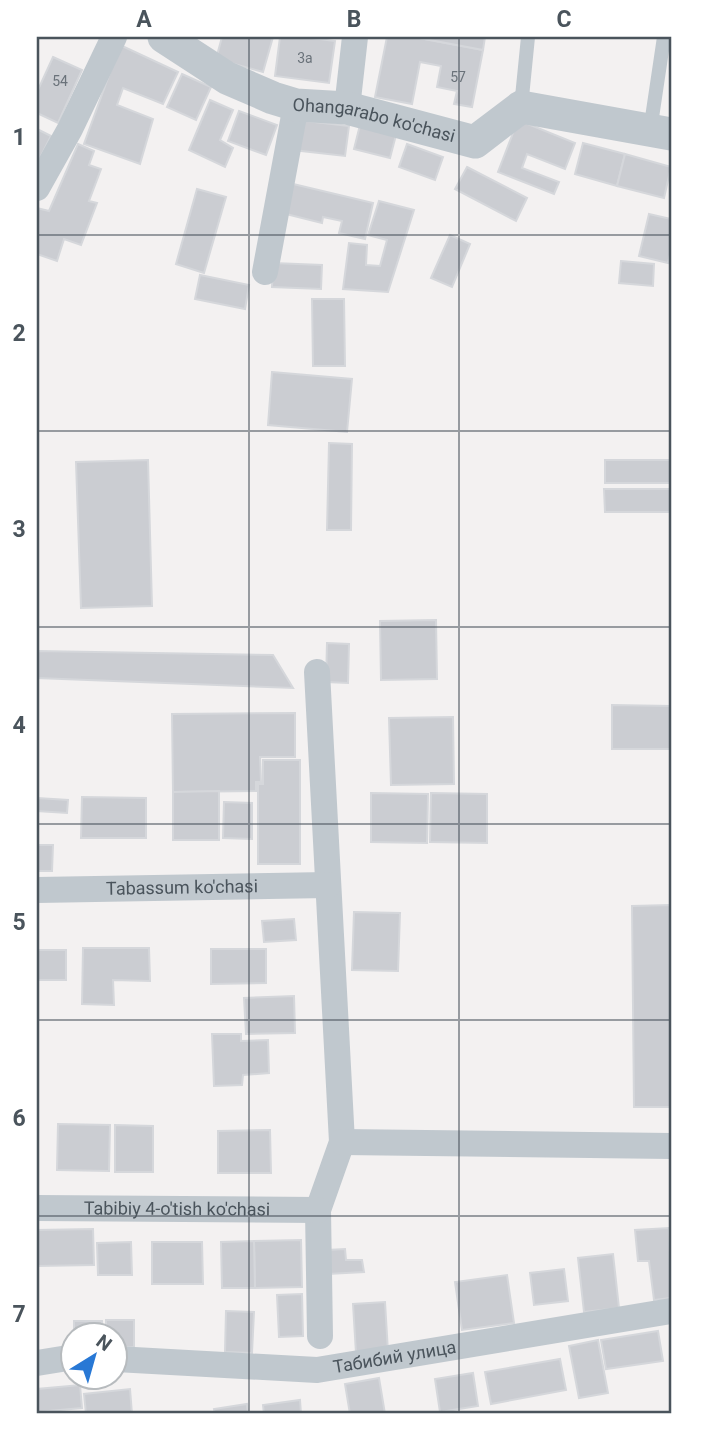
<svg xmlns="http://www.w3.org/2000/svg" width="708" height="1451" font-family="Roboto,sans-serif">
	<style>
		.building { fill: #cbcdd2; stroke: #d5d7db; stroke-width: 2 }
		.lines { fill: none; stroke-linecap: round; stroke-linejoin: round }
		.service { stroke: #c0c8ce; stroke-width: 14 }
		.minor { stroke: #c0c8ce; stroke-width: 26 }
		.tertiary { stroke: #c0c8ce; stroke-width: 33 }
		.grid { fill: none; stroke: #4a545c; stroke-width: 2; stroke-opacity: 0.55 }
		.labels { text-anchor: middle; stroke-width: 5; stroke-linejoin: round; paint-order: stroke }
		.number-label { font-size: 14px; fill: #6a727a }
		.street-label { font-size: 18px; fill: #4a545c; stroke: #fff }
		.neatline { fill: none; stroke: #4a545c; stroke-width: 2.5 }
		.grid-label { font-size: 23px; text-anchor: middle; font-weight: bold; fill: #4a545c }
	</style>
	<rect width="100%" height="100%" fill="#f3f1f1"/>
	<g class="building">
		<polygon points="222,37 273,37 263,72 216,59"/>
		<polygon points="280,37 304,37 335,41 329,83 275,76"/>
		<polygon points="387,37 414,37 483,50 472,107 454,104 457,91 437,87 441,66 420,62 412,104 375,97"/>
		<polygon points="414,37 485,37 483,50"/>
		<polygon points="120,45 178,72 163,104 123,88 117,105 153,119 140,164 84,144"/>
		<polygon points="53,57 82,70 58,123 37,113 37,92"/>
		<polygon points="182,74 211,87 196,120 167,107"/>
		<polygon points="210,100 233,110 220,140 233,148 225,167 189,150"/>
		<polygon points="239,111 277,125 266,155 228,141"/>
		<polygon points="297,120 349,126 345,156 293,150"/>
		<polygon points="518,120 575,143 565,169 527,154 522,168 559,182 554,194 498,172"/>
		<polygon points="360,125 396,135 390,158 354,149"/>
		<polygon points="37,129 51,136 37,164"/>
		<polygon points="583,143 625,154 617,186 575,174"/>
		<polygon points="78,144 94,151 89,165 101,169 89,201 97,203 81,245 64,239 57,261 37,254 37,208 49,211"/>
		<polygon points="407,144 443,157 435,180 399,167"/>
		<polygon points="625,154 671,167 664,198 617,186"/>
		<polygon points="467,167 527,198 516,221 455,189"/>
		<polygon points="289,183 373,203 365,239 339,233 342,221 323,217 322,223 282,213"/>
		<polygon points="197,189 226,197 204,273 176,264"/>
		<polygon points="379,201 414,210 388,292 343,289 349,243 367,245 366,265 380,266 387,240 368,235"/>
		<polygon points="649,214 671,219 671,250 668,263 639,256"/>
		<polygon points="450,235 470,244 452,287 431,278"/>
		<polygon points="621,261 654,264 653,286 619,283"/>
		<polygon points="273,263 322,265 321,289 272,287"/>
		<polygon points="200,275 249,285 245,309 195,299"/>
		<polygon points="312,299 344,299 345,366 313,366"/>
		<polygon points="272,372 352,379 347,432 268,425"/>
		<polygon points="329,443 352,444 351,530 327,530"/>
		<polygon points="148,460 152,606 81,608 76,462"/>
		<rect x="605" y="460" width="66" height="23"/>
		<polygon points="604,489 671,489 671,512 605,512"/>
		<polygon points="436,620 437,679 381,680 380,621"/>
		<polygon points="327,643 349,644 348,683 326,682"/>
		<polygon points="37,651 273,655 293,688 37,678"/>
		<polygon points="612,705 671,706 671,749 612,749"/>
		<polygon points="295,713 295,757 260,757 261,782 256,782 256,791 173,792 172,714"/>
		<polygon points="453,717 454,784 391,785 389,718"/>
		<polygon points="263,760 300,760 300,864 258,864 258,784 263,784"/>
		<polygon points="219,791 219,840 173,840 173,792"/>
		<polygon points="371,793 428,794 427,843 371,842"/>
		<polygon points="431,793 487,794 487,843 430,842"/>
		<polygon points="82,797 146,798 146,838 81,838"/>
		<polygon points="37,798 68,800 67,813 37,811"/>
		<polygon points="224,802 252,803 252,839 223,838"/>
		<polygon points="37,845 53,845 52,871 37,871"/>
		<polygon points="670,905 671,1107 634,1107 632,906"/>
		<polygon points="354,912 400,913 398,971 352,970"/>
		<polygon points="294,919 296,940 264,942 262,921"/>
		<polygon points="83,948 149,948 150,981 113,980 114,1005 82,1004"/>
		<polygon points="211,949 266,949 266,983 211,984"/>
		<rect x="37" y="950" width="29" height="30"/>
		<polygon points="294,996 295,1033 246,1034 244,998"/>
		<polygon points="212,1034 241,1034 241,1041 268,1040 269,1073 243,1075 242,1085 214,1086"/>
		<polygon points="58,1124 110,1125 109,1171 57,1170"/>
		<polygon points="115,1125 153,1126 153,1172 115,1172"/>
		<polygon points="270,1130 271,1173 218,1173 218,1131"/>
		<polygon points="669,1228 671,1298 654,1300 649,1261 638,1261 635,1230"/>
		<polygon points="93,1229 94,1265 37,1266 37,1230"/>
		<polygon points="301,1240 302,1287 255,1288 254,1241"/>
		<polygon points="254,1241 255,1288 222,1288 221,1242"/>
		<polygon points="131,1242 132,1275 98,1275 97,1243"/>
		<polygon points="152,1242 202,1242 203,1284 152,1284"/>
		<polygon points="345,1249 346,1260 362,1260 364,1272 328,1274 327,1250"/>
		<polygon points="613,1254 619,1308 584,1312 578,1258"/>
		<polygon points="564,1269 568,1301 534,1305 530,1273"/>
		<polygon points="507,1275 514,1323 462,1330 455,1282"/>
		<polygon points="302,1294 303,1336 279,1337 277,1295"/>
		<polygon points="385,1302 388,1352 356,1353 353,1304"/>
		<polygon points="226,1311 254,1312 252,1353 225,1352"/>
		<polygon points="106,1320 134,1320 134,1347 116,1347 116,1336 106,1336"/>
		<polygon points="74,1321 102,1321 103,1336 74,1336"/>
		<polygon points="658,1331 663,1361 606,1369 601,1340"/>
		<polygon points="598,1340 608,1393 579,1398 569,1346"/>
		<polygon points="560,1359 566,1390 491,1404 485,1372"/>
		<polygon points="473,1373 478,1406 440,1412 435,1379"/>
		<polygon points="379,1378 385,1414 350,1414 345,1384"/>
		<polygon points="80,1385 82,1408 37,1412 37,1389"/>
		<polygon points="130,1389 132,1414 86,1414 84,1394"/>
		<polygon points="300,1400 301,1414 264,1414 263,1405"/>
		<polygon points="247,1404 248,1414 215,1414 214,1409"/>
	</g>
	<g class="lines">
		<g class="service">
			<polyline points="521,107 528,37"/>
			<polyline points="650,131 664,37"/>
		</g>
		<g class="minor">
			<polyline points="347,108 355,37"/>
			<polyline points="37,188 70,129 114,37"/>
			<polyline points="265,272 296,105"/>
			<polyline points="317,672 342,1142 318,1210 320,1336"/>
			<path id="s1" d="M37 890 328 885"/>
			<polyline points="342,1142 671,1146"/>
			<path id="s2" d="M37 1208 318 1210"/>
			<path id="s3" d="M116 1359 317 1370 671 1311"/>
			<polyline points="37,1363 74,1357"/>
		</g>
		<path class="tertiary" id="s4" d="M164 37 227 78 273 98 296 105 347 108 475 142 521 107 671 134"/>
	</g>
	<path class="grid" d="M249 37V1414M459 37V1414M37 235H671M37 431H671M37 627H671M37 824H671M37 1020H671M37 1216H671"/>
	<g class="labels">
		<g class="number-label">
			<text x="305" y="63">3a</text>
			<text x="458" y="82">57</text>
			<text x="60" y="86">54</text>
		</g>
		<g class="street-label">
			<text dy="6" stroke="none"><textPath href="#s4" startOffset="229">Ohangarabo ko'chasi</textPath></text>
			<text dy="6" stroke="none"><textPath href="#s1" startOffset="145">Tabassum ko'chasi</textPath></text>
			<text dy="6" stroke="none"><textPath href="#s2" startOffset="140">Tabibiy 4-o'tish ko'chasi</textPath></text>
			<text dy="6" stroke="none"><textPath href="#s3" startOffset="280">Табибий улица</textPath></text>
		</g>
	</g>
	<rect width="708" height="1451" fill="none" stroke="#ffffff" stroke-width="77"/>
	<g transform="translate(94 1356) rotate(37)"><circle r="33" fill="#ffffff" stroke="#b7bbbe" stroke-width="2"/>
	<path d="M0-5L12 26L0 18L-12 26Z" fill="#2878d5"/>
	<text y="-10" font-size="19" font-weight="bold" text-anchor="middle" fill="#4a545c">N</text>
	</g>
	<rect x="38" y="38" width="632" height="1374" class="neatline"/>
	<g class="grid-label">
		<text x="144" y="27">A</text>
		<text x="354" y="27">B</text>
		<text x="564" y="27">C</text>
		<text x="19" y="145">1</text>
		<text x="19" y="341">2</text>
		<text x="19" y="537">3</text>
		<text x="19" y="733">4</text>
		<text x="19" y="930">5</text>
		<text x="19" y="1126">6</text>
		<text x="19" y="1322">7</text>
	</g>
</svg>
